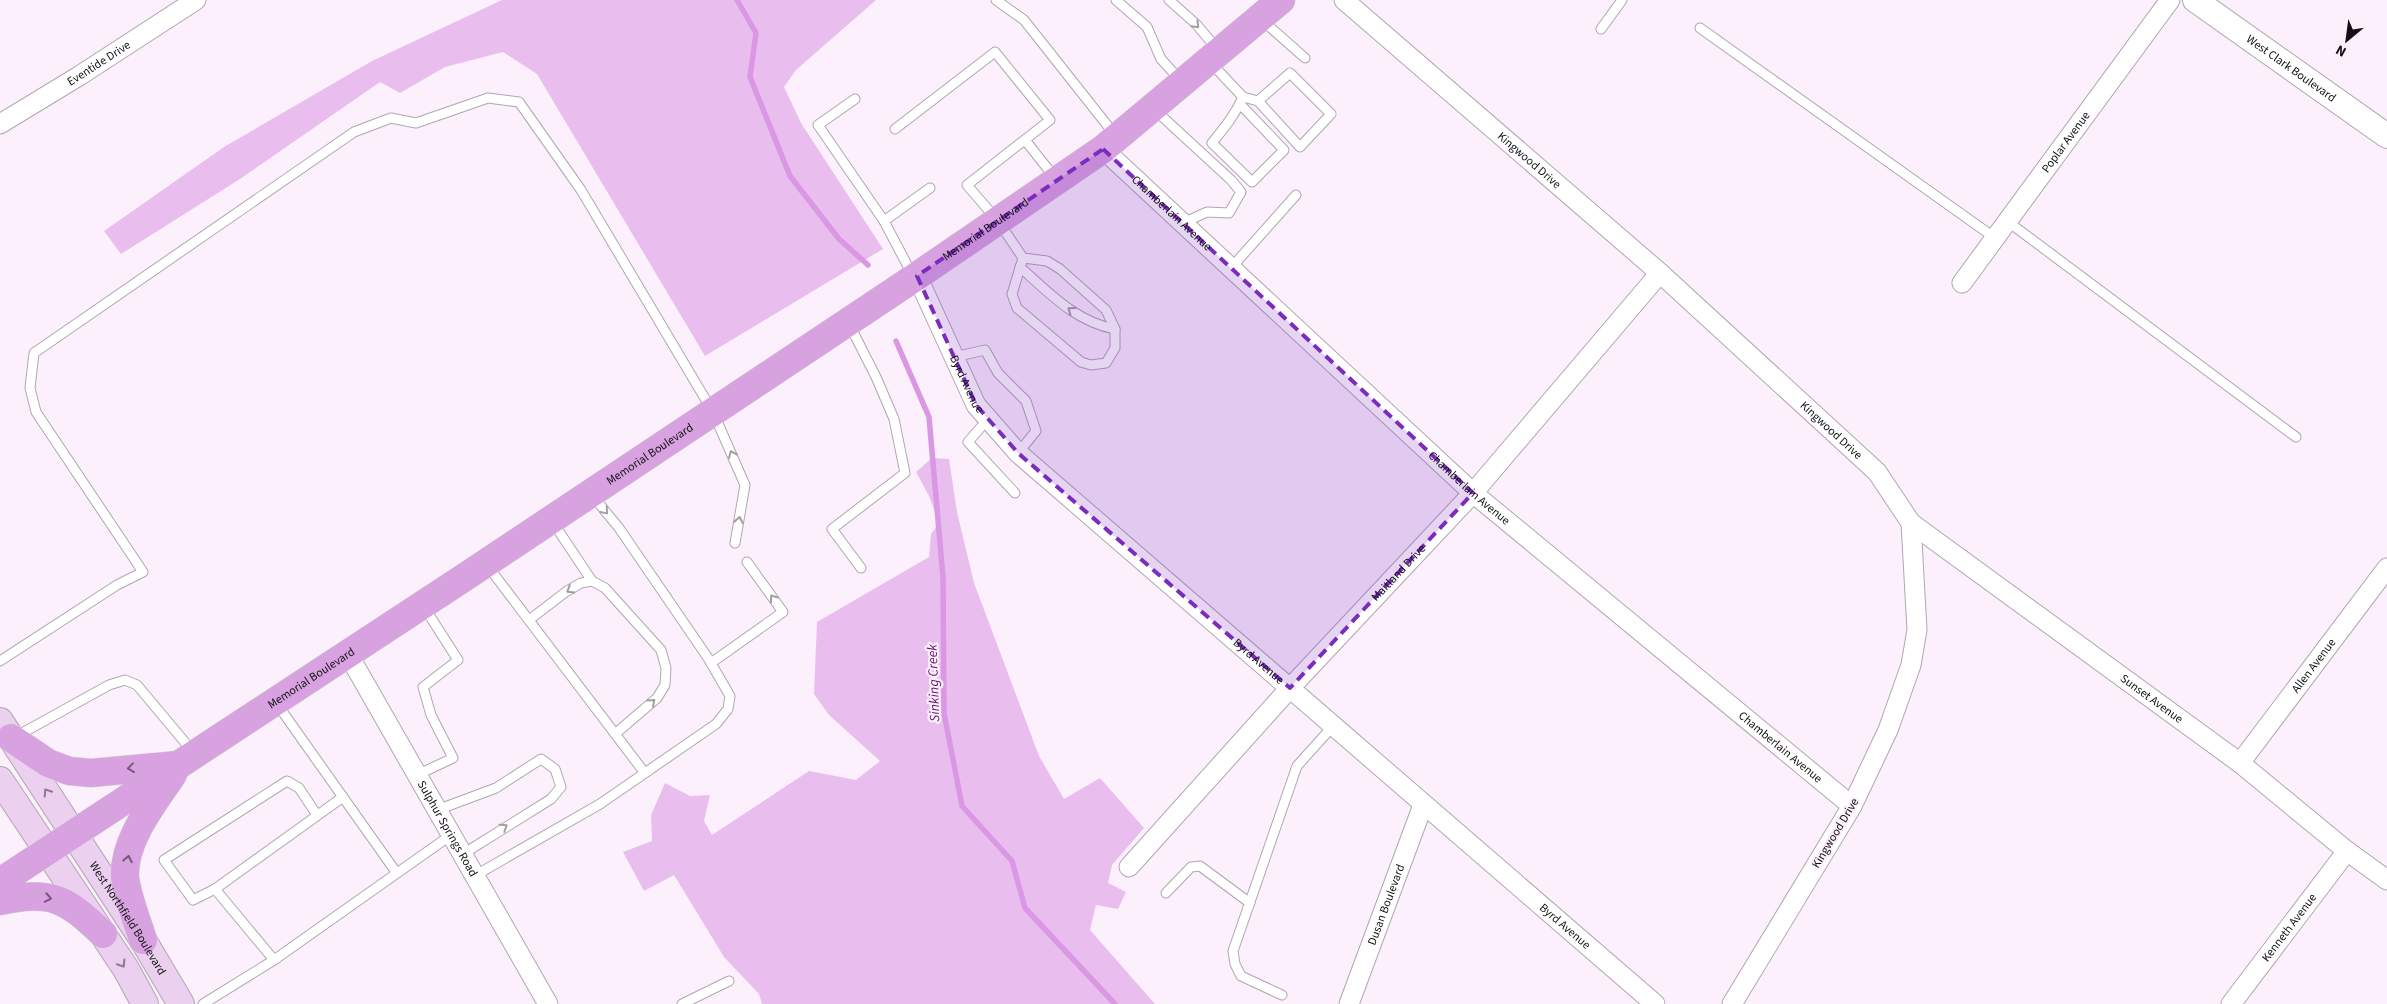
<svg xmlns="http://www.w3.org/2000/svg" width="2387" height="1004" font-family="'Source Sans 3',sans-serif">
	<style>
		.green { fill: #e9beef }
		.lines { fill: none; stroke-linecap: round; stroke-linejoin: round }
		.stream { stroke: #da97e4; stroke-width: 5.5 }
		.service-casing { stroke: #b0a6b1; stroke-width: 11 }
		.minor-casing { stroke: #b0a6b1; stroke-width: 21 }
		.tertiary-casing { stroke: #b0a6b1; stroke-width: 26 }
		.secondary-casing { stroke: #b0a6b1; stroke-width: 28 }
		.primary-casing { stroke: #d5d4d5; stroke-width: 29 }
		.service { stroke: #fff; stroke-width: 9 }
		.minor { stroke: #fff; stroke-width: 19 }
		.tertiary { stroke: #fff; stroke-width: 24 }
		.secondary { stroke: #ebd0ef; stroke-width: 26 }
		.primary { stroke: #d7a2df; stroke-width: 28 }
		.oneway { stroke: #a19fa1 }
		.oneway2 { stroke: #75597a }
		.oneway3 { stroke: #8a7a8c }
		.marked { fill: #7b2cbf; fill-opacity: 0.2; stroke: #7b2cbf; stroke-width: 4; stroke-dasharray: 10 6; stroke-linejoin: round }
		.labels { text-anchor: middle; stroke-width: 4.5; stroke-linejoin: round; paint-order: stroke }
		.street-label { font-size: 12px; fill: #131014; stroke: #fbf0fc }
		.water-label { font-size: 14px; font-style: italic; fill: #651370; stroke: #fbf0fc }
	</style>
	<rect width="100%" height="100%" fill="#fbf0fc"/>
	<g class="green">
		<polygon points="502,0 876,0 796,70 784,87 801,123 883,249 705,356 537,74 503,52 445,67 400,93 380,82 240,179 121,254 104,231 224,147 372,61"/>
		<polygon points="932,458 949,459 957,512 974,583 1039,756 1064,799 1100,778 1144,828 1112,865 1108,883 1126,892 1118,909 1096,905 1090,930 1155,1004 762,1004 759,994 724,957 674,875 644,891 623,852 652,841 651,815 665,783 690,796 710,795 704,821 712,835 809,771 856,780 880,761 829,715 814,694 817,622 929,557 931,534 939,523 929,496 916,472"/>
	</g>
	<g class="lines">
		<g class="stream">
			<polyline points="737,0 756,33 750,77 790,176 839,239 868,265"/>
			<polyline points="896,341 929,417 943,577 944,713 962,806 1012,861 1025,908 1115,1004"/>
		</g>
		<defs>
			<g id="service">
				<polyline points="996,0 1024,20 1115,135"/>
				<polyline points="1116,0 1147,27 1161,59 1180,80"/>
				<polyline points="1169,0 1196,24 1218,50"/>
				<polyline points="1262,20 1305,58"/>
				<polyline points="1700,28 1995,238"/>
				<polyline points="1601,29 1622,0"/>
				<path d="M1211 63 1243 97C1235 115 1224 128 1212 143L1252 182 1284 150 1240 104"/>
				<polyline points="1243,97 1258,101 1300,147 1331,114 1290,73 1258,101"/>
				<polyline points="855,99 818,125 884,221 913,276"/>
				<polyline points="1155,110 1231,180 1241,192 1229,213 1207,212 1183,223"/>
				<polyline points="895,129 995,52 1050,120 967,185 998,221 1023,258"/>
				<polyline points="1025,140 1055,178"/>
				<polyline points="884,221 930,188"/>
				<polyline points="2007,221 2296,437"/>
				<polygon points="1023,258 1047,261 1060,269 1106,310 1115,329 1115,348 1106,363 1091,365 1081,362 1017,308 1012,294"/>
				<path d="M1020 267C1049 293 1076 322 1115 329"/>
				<polyline points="1231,268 1296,195"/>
				<polyline points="849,324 876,377 894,419 905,473 832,529 861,568"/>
				<polyline points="954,357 985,350 998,373 1026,401 1036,431 1018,453"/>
				<polyline points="988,419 968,442 1015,493"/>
				<polyline points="552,521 592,581"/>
				<polyline points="487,565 644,772"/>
				<polyline points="529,620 567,591 581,583 592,581 605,588 661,650 666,668 665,685 657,698 615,734"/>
				<polyline points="0,661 117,585 143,572 36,412 30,388 34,353 354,132 391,118 416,123 488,98 519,102 581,190 713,412 745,485 735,543"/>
				<polyline points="711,663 783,612 747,562"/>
				<polyline points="277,704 396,872"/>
				<polyline points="15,737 109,685 125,680 137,685 193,752"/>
				<polyline points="417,775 453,758 431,715 423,687 458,660 424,607"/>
				<polyline points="437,810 496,788 541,759 555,769 561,787 551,799 463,854"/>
				<polyline points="476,875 600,804 716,724 728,709 730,696 708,658 619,528 592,495"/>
				<polyline points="215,889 193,900 164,860 287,781 299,788 317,815"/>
				<polyline points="1166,893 1191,867 1200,866 1250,903"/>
				<polyline points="274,960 215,889 343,797"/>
				<polyline points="1282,995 1241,976 1235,964 1233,951 1297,766 1333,726"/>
				<polyline points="203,1004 274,960 451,835"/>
				<polyline points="682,1004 729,981"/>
			</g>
			<g id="minor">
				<path id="s1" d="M1344 0 1660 273 1877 472 1911 523 1917 630 1911 665 1888 730 1852 806 1732 1004"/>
				<path id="s2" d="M0 124 79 76 196 0"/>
				<path id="s3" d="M1103 149 1473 493 1852 806"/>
				<path id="s4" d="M917 276 976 405 1018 453 1655 1004"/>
				<path id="s5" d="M1962 283 2170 0"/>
				<path id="s6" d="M1911 523 2240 763 2347 851 2387 880"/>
				<path id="s7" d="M348 654 548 1004"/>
				<path id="s8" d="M2240 763 2387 568"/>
				<path id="s9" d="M1129 867 1290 688 1473 493 1660 273"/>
				<path id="s10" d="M1349 1004 1423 805"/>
				<path id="s11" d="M2231 1004 2347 851"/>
			</g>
			<g id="tertiary">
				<path id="s12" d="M2195 0 2387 136"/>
			</g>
			<g id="secondary">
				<path id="s13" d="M0 721 143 940 181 1004"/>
				<polyline points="0,780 126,969 145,1004"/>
			</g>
			<g id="primary">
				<polyline points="11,738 48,763 69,771 91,773 178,765"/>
				<path id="s14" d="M0 882 468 575 914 278 1103 149 1281 0"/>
				<path d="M0 901C53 890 66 899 103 934"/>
				<path d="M143 940C137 920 127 897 125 877 123 840 154 803 173 774"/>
			</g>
		</defs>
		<use href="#service" class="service-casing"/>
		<use href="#minor" class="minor-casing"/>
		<use href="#tertiary" class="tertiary-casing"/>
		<use href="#secondary" class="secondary-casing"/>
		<use href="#primary" class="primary-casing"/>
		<use href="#service" class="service"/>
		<use href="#minor" class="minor"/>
		<use href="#tertiary" class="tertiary"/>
		<use href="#secondary" class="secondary"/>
		<use href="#primary" class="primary"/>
	</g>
	<defs><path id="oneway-chevron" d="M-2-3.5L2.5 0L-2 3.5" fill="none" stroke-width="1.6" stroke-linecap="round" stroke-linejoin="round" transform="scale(1.25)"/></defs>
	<g class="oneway">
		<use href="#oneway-chevron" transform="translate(1196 25) rotate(46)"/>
		<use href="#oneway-chevron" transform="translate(1071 310) rotate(-144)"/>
		<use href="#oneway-chevron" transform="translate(732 454) rotate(-114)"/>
		<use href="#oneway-chevron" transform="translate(605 511) rotate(50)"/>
		<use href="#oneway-chevron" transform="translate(739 520) rotate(-80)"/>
		<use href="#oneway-chevron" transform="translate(570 590) rotate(148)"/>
		<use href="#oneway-chevron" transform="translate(773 598) rotate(-126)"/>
		<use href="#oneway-chevron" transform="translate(652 702) rotate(-42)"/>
		<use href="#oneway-chevron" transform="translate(504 827) rotate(-33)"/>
	</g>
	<g class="oneway2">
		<use href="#oneway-chevron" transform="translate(131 768) rotate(173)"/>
		<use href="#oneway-chevron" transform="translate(128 859) rotate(-79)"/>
		<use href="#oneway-chevron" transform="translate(48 898) rotate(11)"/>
	</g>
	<g class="oneway3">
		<use href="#oneway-chevron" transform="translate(47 792) rotate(-123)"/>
		<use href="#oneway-chevron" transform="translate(122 964) rotate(58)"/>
	</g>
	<path class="marked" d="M1103 149 1473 493 1290 688 1018 453 976 405 917 276Z"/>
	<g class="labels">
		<g class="street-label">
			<text dy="4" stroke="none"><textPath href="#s2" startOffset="116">Eventide Drive</textPath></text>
			<text dy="4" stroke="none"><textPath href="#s12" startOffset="118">West Clark Boulevard</textPath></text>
			<text dy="4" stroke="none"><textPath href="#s5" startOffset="175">Poplar Avenue</textPath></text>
			<text dy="4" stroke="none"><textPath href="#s1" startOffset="245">Kingwood Drive</textPath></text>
			<text dy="4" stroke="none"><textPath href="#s3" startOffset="94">Chamberlain Avenue</textPath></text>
			<text dy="4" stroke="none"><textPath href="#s14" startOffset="1182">Memorial Boulevard</textPath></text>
			<text dy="4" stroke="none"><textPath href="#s4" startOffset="119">Byrd Avenue</textPath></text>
			<text dy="4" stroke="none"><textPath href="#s1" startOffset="650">Kingwood Drive</textPath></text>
			<text dy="4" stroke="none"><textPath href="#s14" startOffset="778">Memorial Boulevard</textPath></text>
			<text dy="4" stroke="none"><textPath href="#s3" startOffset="499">Chamberlain Avenue</textPath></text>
			<text dy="4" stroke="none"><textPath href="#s9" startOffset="399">Maitland Drive</textPath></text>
			<text dy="4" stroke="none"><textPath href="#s4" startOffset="524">Byrd Avenue</textPath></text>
			<text dy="4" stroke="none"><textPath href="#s8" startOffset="122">Allen Avenue</textPath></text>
			<text dy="4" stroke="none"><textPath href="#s14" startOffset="372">Memorial Boulevard</textPath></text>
			<text dy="4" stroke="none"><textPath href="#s6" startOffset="298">Sunset Avenue</textPath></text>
			<text dy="4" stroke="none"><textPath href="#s3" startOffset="904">Chamberlain Avenue</textPath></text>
			<text dy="4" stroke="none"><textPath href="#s7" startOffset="201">Sulphur Springs Road</textPath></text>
			<text transform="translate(1835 833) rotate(-59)" y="4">Kingwood Drive</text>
			<text dy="4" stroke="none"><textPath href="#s10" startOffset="106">Dusan Boulevard</textPath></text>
			<text dy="4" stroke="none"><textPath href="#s13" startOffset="235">West Northfield Boulevard</textPath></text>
			<text dy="4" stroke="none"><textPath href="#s4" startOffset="929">Byrd Avenue</textPath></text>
			<text dy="4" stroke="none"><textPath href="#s11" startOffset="96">Kenneth Avenue</textPath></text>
		</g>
		<g class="water-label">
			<text transform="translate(933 683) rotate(-92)" y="5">Sinking Creek</text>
		</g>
	</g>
	<g transform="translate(2347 40) rotate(209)" stroke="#fbf0fc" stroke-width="4" paint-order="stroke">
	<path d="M0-4L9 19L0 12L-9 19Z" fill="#131014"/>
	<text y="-8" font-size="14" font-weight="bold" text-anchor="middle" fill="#131014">N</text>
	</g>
</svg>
